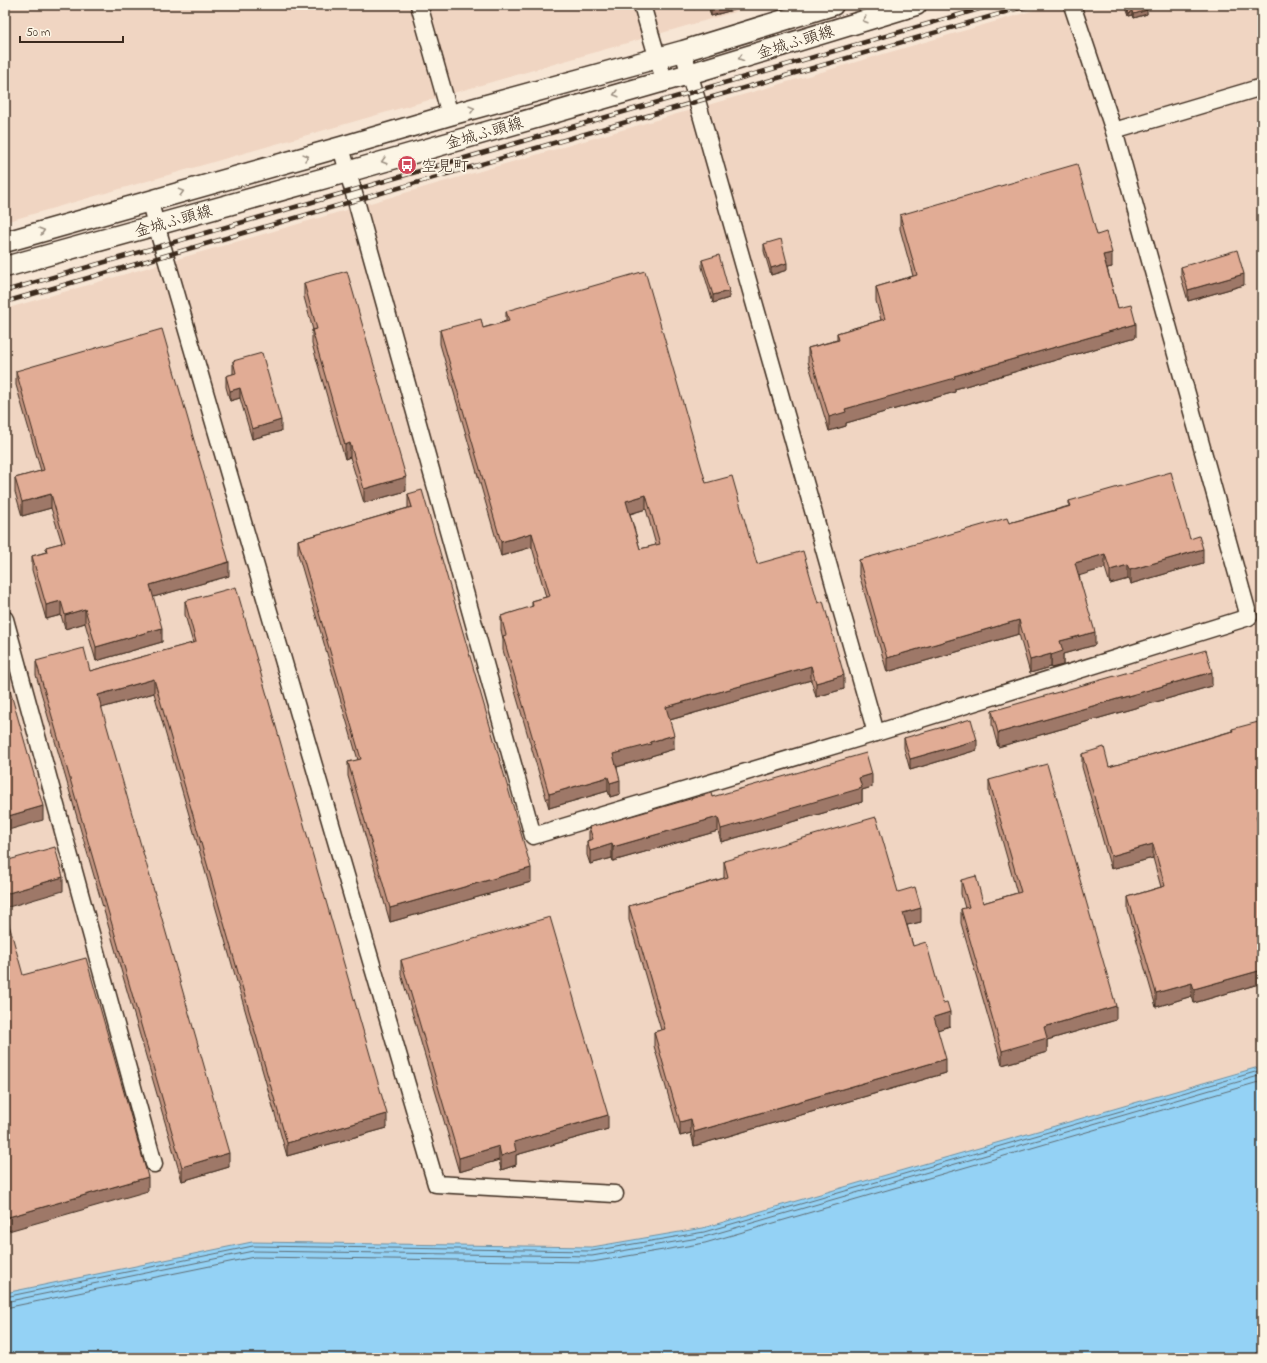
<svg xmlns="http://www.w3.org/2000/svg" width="1267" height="1363" font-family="'Indie Flower','Klee One',sans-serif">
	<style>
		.built { fill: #f0d5c2 }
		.water { fill: #94d2f5; stroke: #708f9f }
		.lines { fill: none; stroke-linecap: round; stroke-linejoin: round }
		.shore { stroke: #5f6d74; stroke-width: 1 }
		.minor-casing { stroke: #3b2a1e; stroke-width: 19 }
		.major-casing { stroke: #3b2a1e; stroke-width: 23 }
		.minor { stroke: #fcf5e5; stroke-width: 16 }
		.major { stroke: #fcf5e5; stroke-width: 20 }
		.rail-casing { stroke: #3b2a1e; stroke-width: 4.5 }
		.rail { stroke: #fcf5e5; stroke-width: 3; stroke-dasharray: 9; stroke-linecap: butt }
		.wall { fill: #c29480; stroke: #3b2a1e; fill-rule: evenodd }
		.shaded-wall { fill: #9e7868; stroke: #3b2a1e }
		.building { fill: #e1ac95; stroke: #3b2a1e; fill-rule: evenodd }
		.oneway { stroke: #9c9082 }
		.labels { text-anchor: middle; stroke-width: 3.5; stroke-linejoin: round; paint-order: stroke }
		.street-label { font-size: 16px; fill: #3b2a1e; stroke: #fcf5e5 }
		.poi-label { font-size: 16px; fill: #3b2a1e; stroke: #fcf5e5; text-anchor: start }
	</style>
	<rect width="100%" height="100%" fill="#f7e6d5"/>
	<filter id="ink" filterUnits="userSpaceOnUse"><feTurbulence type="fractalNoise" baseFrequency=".025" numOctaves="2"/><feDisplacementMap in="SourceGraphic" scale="8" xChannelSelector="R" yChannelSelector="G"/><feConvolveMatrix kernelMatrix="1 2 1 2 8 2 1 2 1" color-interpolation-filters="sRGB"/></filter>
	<g filter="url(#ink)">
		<g class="built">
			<polygon points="5,5 759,5 5,222"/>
			<polygon points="1052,5 1262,5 1262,1066 703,1228 592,1247 5,1293 5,309"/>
		</g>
		<polygon class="water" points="1262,1066 1262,1358 5,1358 5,1293 252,1242 592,1247 703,1228"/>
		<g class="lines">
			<g class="shore">
				<polyline points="5,1297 253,1246 592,1251 704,1232 1262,1070"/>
				<polyline points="5,1302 253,1251 592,1256 704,1237 1262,1075"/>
				<polyline points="5,1308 254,1257 592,1262 705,1243 1262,1081"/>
			</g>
			<defs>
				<g id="minor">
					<polyline points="419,5 450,115"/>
					<polyline points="642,5 664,80"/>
					<polyline points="683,51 876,733"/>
					<polyline points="1114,131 1262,87"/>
					<polyline points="341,147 533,836 876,733 1249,617 1114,131 1072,5"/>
					<polyline points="149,200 436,1184 615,1194"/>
					<polyline points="5,619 154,1164"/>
				</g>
				<g id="major">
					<polyline points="5,242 341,147 450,115 683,51 833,5"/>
					<polyline points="5,267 347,172 689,74 916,5"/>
				</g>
			</defs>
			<use href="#minor" class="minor-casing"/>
			<use href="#major" class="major-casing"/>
			<use href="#minor" class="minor"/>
			<use href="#major" class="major"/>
			<defs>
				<g id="rail">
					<polyline points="5,291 993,5"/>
					<polyline points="5,302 1030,5"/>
				</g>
			</defs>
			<use href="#rail" class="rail-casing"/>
			<use href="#rail" class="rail"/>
		</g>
		<g class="wall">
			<polygon points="708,5 751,5 711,16"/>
			<polygon points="1125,5 1146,5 1147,14 1134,18 1133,15 1129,16"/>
			<polygon points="900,215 1097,235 1112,267 1107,268 1118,308 1136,337 955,389 955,392 846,423 846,426 829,431 808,362 808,348 837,340 837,333 881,320 876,301 876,287 913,276 900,229"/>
			<polygon points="764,244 787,270 771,275 764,251"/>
			<polygon points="702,260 729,298 713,303 702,267"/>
			<polygon points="1181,267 1244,285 1188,301 1181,277"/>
			<polygon points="304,283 406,491 364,503 350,457 345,459 312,344 312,330 313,330 304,297"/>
			<path d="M506 311 706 483 757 564 818 603 844 689 816 697 811 680 670 720 674 749 651 756V757L617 767 620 794 610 797 608 791 549 808 503 650V639L501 630V616L532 607V601L546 597 532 547 501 556 440 344V330L483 328 506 321ZM646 509 656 545 640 549 630 514Z"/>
			<polygon points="233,361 281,431 252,439 240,398 230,401 226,387 226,376 233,374"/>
			<polygon points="16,371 229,576 153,597 162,642 96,661 85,623 65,629 61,615 46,619 32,570 32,556 46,552 46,547 62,543 51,508 22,516 15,492 15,478 41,471 16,385"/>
			<polygon points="408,494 531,882 390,922 348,776 348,762 358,760 298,554 298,540 408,508"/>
			<polygon points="1069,501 1190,539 1203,563 1130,584 1128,579 1110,584 1105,568 1079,575 1095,645 1063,654 1063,665 1051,668 1051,667 1030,673 1019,634 887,672 859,574 859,560 1009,523 1069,506"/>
			<polygon points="185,601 387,1128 287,1156 154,693 101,708 229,1167 182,1181 36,675 36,661 90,671 193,643 185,615"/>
			<polygon points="1212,686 998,747 992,725 992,711"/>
			<polygon points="1232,729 1262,837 1262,983 1194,1003 1192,996 1156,1007 1128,910 1128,897 1161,887 1153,858 1111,869 1082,767 1082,754 1109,767 1232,731"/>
			<polygon points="904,738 977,750 910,770 904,748"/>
			<polygon points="989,780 1116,1020 1047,1040 1047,1052 1002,1065 961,923 961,909 965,908 961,894 961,880 983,903 1017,893 989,794"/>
			<polygon points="872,787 862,790 862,802 721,842 718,831 613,861 612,858 590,864 587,855 587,841 589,840 589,827 600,825 712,797"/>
			<polygon points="724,861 898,892 921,922 907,925 913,946 950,1026 937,1030 946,1073 694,1146 691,1133 680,1136 654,1046 654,1032 661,1030 629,920 629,906 724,878"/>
			<polygon points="401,960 608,1129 516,1155 516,1165 501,1170 499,1160 459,1172 401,974"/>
		</g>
		<g class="shaded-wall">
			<polygon points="694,5 707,5 694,9"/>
			<polygon points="711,5 751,5 711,16"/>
			<polygon points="1147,10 1147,14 1134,18 1134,14"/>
			<polygon points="1133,11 1133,15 1129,16 1129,13"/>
			<polygon points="7,145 7,155 5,155 5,146"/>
			<polygon points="1112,253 1112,267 1103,269 1103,255"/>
			<polygon points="787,263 787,270 771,275 771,268"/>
			<polygon points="1244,274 1244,285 1188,301 1188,290"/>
			<polygon points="729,291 729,298 713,303 713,295"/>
			<polygon points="1136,324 1136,337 955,389 955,392 846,423 846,426 829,431 829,417 845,409 954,376"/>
			<polygon points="240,388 240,398 230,401 230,391"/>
			<polygon points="281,420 281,431 252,439 252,429"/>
			<polygon points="350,443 350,457 345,459 345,445"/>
			<polygon points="406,477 406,491 364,503 364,489"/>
			<polygon points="51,494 51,508 22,516 22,502"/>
			<polygon points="646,495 646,509 626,515 626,501"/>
			<polygon points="532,533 532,547 501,556 501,542"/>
			<polygon points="1203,549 1203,563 1130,584 1130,570"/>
			<polygon points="1105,554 1105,568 1075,577 1075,563"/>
			<polygon points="229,562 229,576 150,598 150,585"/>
			<polygon points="1128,565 1128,579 1110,584 1110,570"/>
			<polygon points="61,601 61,615 46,619 46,605"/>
			<polygon points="85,609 85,623 65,629 65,615"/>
			<polygon points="1019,620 1019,634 887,672 887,658"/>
			<polygon points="162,628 162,642 96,661 96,647"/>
			<polygon points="1095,632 1095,645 1063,654 1063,665 1051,668 1051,655 1060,641"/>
			<polygon points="1051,654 1051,667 1030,673 1030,660"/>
			<polygon points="811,666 811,680 666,721 666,707"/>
			<polygon points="1212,672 1212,686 998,747 998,733"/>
			<polygon points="844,675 844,689 816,697 816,683"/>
			<polygon points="154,679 154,693 98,709 98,695"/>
			<polygon points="674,735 674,749 651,756 651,757 613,768 613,754 650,742"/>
			<polygon points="977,740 977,750 910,770 910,759"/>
			<polygon points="872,774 872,787 862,790 862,802 721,842 721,829 859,778"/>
			<polygon points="608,777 608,791 549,808 549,794"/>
			<polygon points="620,780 620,794 610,797 610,783"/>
			<polygon points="43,806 43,820 5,831 5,817"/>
			<polygon points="1262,814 1262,828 1256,830 1256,816"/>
			<polygon points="718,817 718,831 613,861 613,847"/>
			<polygon points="612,844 612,858 590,864 590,851"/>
			<polygon points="1153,844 1153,858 1111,869 1111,856"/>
			<polygon points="531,868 531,882 390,922 390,908"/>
			<polygon points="63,877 63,891 5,908 5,894"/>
			<polygon points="921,908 921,922 903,926 903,913"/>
			<polygon points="1262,970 1262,983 1194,1003 1194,989"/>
			<polygon points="1192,983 1192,996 1156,1007 1156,993"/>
			<polygon points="1116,1006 1116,1020 1047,1040 1047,1052 1002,1065 1002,1051 1044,1027"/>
			<polygon points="950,1012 950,1026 934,1031 934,1017"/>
			<polygon points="946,1059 946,1073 694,1146 694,1132"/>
			<polygon points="387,1114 387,1128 287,1156 287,1143"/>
			<polygon points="608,1115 608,1129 516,1155 516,1165 501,1170 501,1156 514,1142"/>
			<polygon points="691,1119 691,1133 680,1136 680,1122"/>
			<polygon points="499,1146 499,1160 459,1172 459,1158"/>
			<polygon points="229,1153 229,1167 182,1181 182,1167"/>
			<polygon points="148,1177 148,1191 5,1232 5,1218"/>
		</g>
		<g class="building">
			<polygon points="1127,5 1146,5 1147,10 1134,14 1133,11 1129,13"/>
			<polygon points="5,139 7,145 5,146"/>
			<polygon points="1077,164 1097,235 1106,232 1112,253 1103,255 1118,308 1131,305 1136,324 954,376 955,378 845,409 846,412 829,417 808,348 839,340 837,333 885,319 876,287 917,275 900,215"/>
			<polygon points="781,239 787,263 771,268 764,244"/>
			<polygon points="1237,250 1244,274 1188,290 1181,267"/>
			<polygon points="719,255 729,291 713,295 702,260"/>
			<polygon points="347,271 406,477 364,489 350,443 345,445 312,330 317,329 304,283"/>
			<path d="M645 271 706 483 732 476 757 564 803 551 818 603 823 601 844 675 816 683 811 666 666 707 674 735 650 742 651 744 613 754 620 780 610 783 608 777 549 794 503 636 506 635 501 616 533 606 532 601 550 596 532 533 501 542 440 330 481 319 483 328 509 321 506 311ZM646 495 660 544 640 549 626 501Z"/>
			<polygon points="162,329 229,562 150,585 162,628 96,647 85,609 65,615 61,601 46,605 32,556 47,552 46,547 65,542 51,494 22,502 15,478 44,470 16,371"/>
			<polygon points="262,353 281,420 252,429 240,388 230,391 226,376 236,373 233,361"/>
			<polygon points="1171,472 1190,539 1199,536 1203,549 1130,570 1128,565 1110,570 1105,554 1075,563 1095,632 1060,641 1063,651 1051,655 1051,654 1030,660 1019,620 887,658 859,560 1007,518 1009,523 1071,506 1069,501"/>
			<polygon points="422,490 531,868 390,908 348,762 361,759 298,540 412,507 408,494"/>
			<polygon points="236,587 387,1114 287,1143 154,679 98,695 229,1153 182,1167 36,661 84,648 90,671 196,642 185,601"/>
			<polygon points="1206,650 1212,672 998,733 992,711"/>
			<polygon points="5,673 43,806 5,817"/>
			<polygon points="971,719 977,740 910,759 904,738"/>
			<polygon points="1262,721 1262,814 1256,816 1262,837 1262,970 1194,989 1192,983 1156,993 1128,897 1165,886 1153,844 1111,856 1082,754 1104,747 1109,767 1233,731 1232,729"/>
			<polygon points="866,753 872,774 859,778 862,788 721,829 718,817 613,847 612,844 590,851 587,841 593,839 589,827 600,824 600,825 711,793 712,797"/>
			<polygon points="1047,764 1116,1006 1044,1027 1047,1038 1002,1051 961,909 969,907 961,880 976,876 983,903 1021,892 989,780"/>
			<polygon points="876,817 898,892 915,887 921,908 903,913 913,946 926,942 943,1003 947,1002 950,1012 934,1017 946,1059 694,1132 691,1119 680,1122 654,1032 665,1029 629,906 728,877 724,861"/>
			<polygon points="55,847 63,877 5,894 5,861"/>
			<polygon points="5,910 23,975 86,958 148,1177 5,1218"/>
			<polygon points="550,917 608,1115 514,1142 516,1151 501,1156 499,1146 459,1158 401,960"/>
		</g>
		<defs><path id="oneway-chevron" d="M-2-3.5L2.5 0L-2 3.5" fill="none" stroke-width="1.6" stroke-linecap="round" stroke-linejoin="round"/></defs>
		<g class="oneway">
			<use href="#oneway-chevron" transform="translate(865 20) rotate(163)"/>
			<use href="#oneway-chevron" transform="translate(741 58) rotate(163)"/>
			<use href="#oneway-chevron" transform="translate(616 94) rotate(164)"/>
			<use href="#oneway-chevron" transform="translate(472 109) rotate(-15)"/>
			<use href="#oneway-chevron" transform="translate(306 157) rotate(-15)"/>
			<use href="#oneway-chevron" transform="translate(384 161) rotate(164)"/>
			<use href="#oneway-chevron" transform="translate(181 192) rotate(-15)"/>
			<use href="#oneway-chevron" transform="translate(42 231) rotate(-16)"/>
		</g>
	</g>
	<defs>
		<symbol id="bus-disc" viewBox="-11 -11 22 22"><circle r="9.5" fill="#d1495b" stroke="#fcf5e5"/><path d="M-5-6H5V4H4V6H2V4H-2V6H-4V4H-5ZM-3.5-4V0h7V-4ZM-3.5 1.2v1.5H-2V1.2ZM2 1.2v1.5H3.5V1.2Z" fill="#fff"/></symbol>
	</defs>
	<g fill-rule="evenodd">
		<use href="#bus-disc" x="396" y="154" width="22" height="22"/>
	</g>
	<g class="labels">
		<g class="street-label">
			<text transform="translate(795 41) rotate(-17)" y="6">金城ふ頭線</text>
			<text transform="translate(484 132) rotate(-16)" y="6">金城ふ頭線</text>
			<text transform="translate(173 220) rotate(-16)" y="6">金城ふ頭線</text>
		</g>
		<g class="poi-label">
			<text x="421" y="171">空見町</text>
		</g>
	</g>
	<rect width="1267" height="1363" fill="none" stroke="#fcf5e5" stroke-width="20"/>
	<rect x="10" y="10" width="1247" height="1343" fill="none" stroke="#3b2a1e" stroke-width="1.5" filter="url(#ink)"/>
	<path d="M20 36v6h103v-6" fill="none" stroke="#3b2a1e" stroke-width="2"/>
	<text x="26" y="36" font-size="12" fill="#3b2a1e" stroke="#fcf5e5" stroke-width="3" paint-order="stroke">50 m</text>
</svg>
